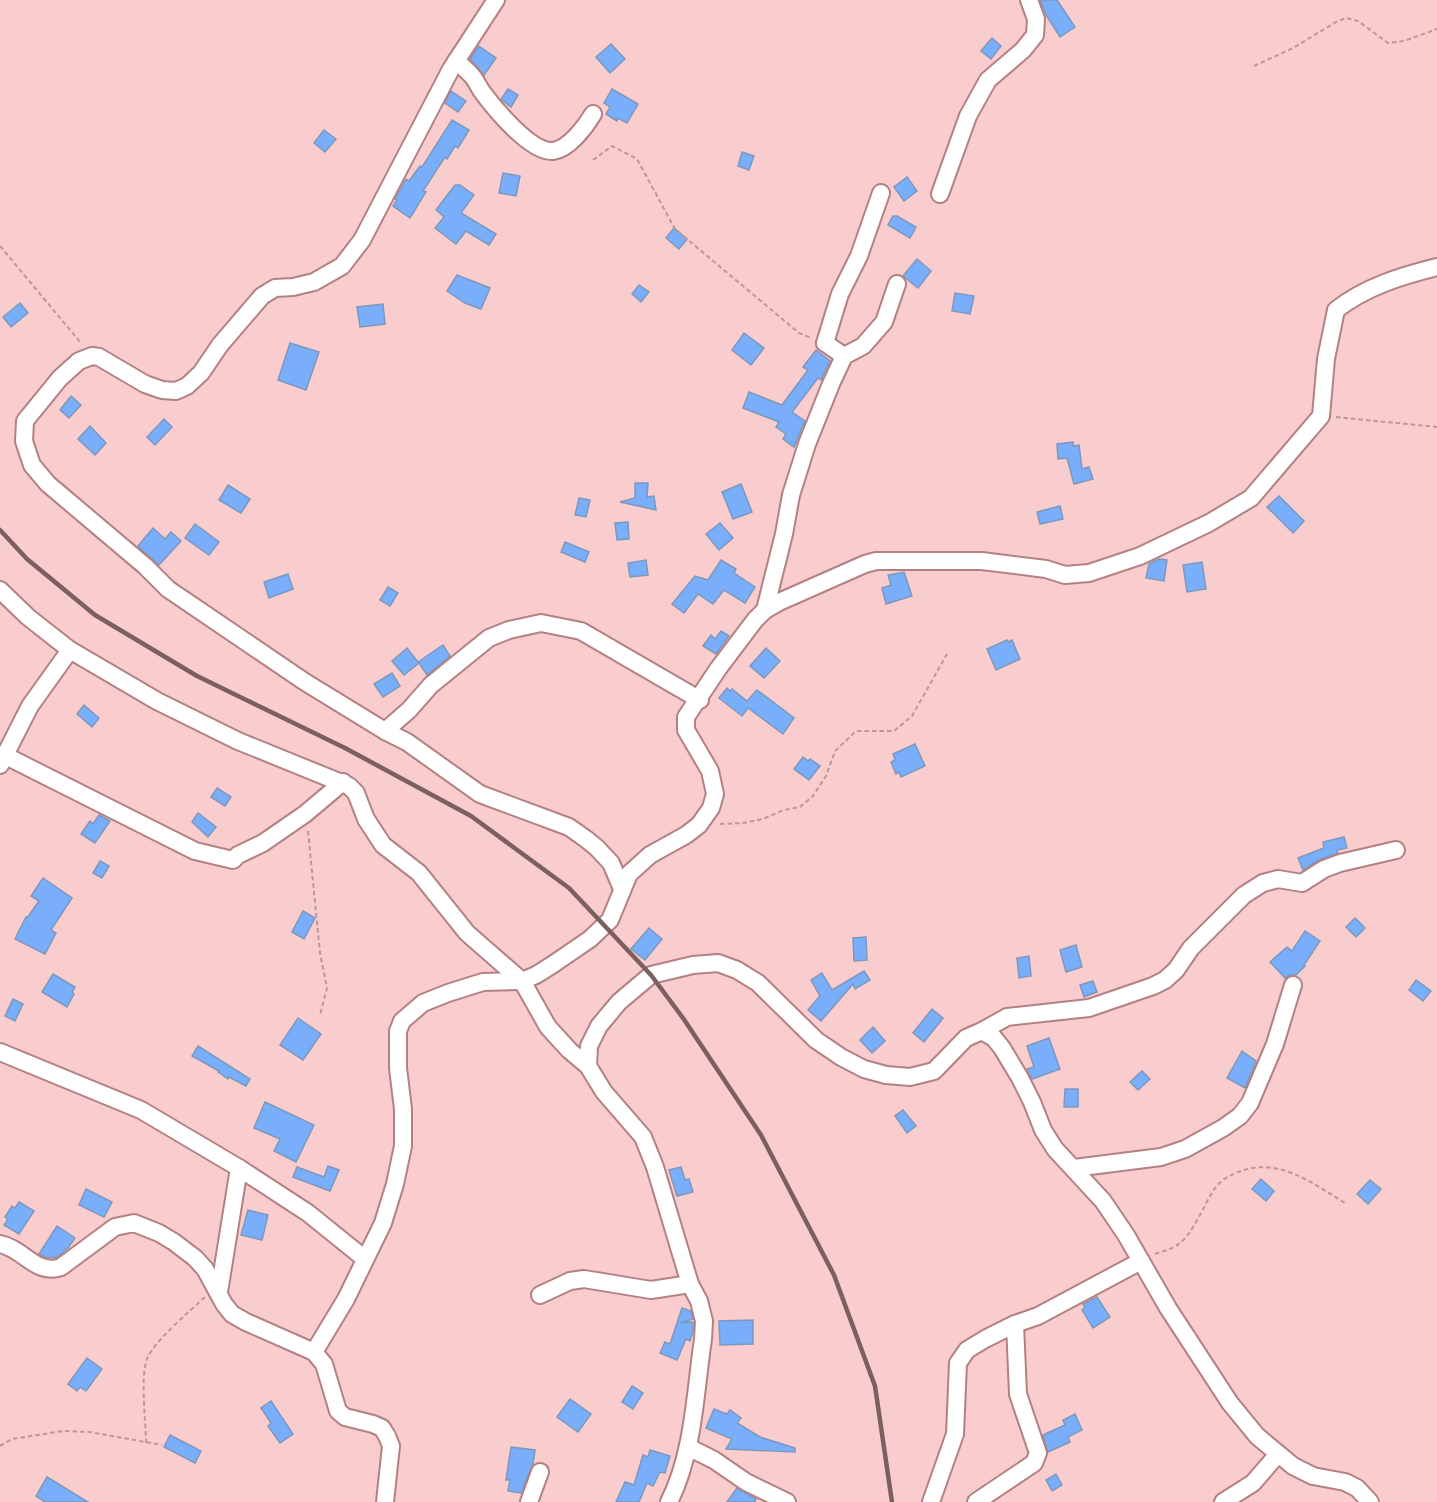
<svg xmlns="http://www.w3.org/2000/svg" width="1437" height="1502" font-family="'Varela Round',sans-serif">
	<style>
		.building { fill: #78aefa; stroke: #7e98bd; stroke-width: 1.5 }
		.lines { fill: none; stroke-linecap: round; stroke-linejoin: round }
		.street-casing { stroke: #b48183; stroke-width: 20 }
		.path { stroke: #bc9798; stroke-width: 2; stroke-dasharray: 4.5 3; stroke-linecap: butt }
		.street { stroke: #fff; stroke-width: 16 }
		.rail { stroke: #7c5f60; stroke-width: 4.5 }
	</style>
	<rect width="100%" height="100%" fill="#f9cccd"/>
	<g class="building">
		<polygon points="1040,0 1057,0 1075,27 1060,37 1046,15"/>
		<polygon points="992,38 1001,46 991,59 981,51"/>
		<polygon points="611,44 625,59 610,73 596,57"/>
		<polygon points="479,46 496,58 484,75 470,59"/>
		<polygon points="508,89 518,95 511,107 501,99"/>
		<polygon points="612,89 638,104 627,123 618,118 617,121 606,114 610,107 604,103"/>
		<polygon points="451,91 466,101 458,112 445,103"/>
		<polygon points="452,120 469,130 458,148 455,146 447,159 445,157 423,191 426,192 410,218 393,206 397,200 395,199 406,179 409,181 420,166 422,167"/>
		<polygon points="324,130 336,139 325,152 314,143"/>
		<polygon points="742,152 754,156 749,170 738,166"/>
		<polygon points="503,173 520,176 516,196 499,193"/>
		<polygon points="907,177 917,191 904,201 894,187"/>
		<polygon points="455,185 460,185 474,195 461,213 496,234 489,245 466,231 456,244 435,228 444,217 436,210"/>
		<polygon points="893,216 897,216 916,227 910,238 888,225"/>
		<polygon points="674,228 687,239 679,249 666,238"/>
		<polygon points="917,259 931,271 918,288 903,276"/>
		<polygon points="457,275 490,288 481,309 465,303 447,291"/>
		<polygon points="639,285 649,292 641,302 632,294"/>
		<polygon points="955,293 974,296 970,314 952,311"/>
		<polygon points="20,303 28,313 11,327 3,317"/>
		<polygon points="383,304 385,324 360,327 357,307"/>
		<polygon points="744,333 764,348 751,365 732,350"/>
		<polygon points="290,343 319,352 306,390 278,380"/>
		<polygon points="816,350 830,361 821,380 818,378 792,412 805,421 794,447 783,439 786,434 776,427 779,422 743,408 749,392 782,405 808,370 803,367"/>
		<polygon points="71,396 81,405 69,418 60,410"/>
		<polygon points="164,419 172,427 155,445 147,437"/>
		<polygon points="90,426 106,443 95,455 78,439"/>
		<polygon points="1073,442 1073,446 1079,445 1082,469 1089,467 1093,479 1074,484 1067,458 1058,459 1057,444"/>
		<polygon points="635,483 648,483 647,497 654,496 656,510 620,502 635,498"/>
		<polygon points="741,484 752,512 733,519 722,492"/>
		<polygon points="228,485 250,499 241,513 219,500"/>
		<polygon points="1279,496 1304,521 1293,533 1267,507"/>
		<polygon points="579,498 590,500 586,517 575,515"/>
		<polygon points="1060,506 1063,519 1040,524 1037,512"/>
		<polygon points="628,522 629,539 617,540 615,523"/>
		<polygon points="720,523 733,538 719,550 706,534"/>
		<polygon points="195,524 219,542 209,555 185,538"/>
		<polygon points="153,528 165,539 171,532 181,541 159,565 138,546"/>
		<polygon points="565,542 589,552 585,562 561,552"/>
		<polygon points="1159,559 1167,560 1164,581 1146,578 1149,564"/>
		<polygon points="646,560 648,575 630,577 628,563"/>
		<polygon points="721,560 736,569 734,573 755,587 745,603 724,590 713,604 698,594 684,613 672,604 695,576 708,580"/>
		<polygon points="1202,562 1206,589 1187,592 1183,565"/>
		<polygon points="904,572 912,596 886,604 882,588 891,585 888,575"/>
		<polygon points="288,574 293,589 269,598 264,582"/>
		<polygon points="388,587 398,593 390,606 380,600"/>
		<polygon points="721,631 729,636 716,654 703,646 711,635 715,639"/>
		<polygon points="1007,640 1008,642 1012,640 1020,659 996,670 987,649"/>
		<polygon points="443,645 450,656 427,675 419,663 404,675 392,661 407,648 418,662"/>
		<polygon points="766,648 780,661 764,678 750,666"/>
		<polygon points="392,673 400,686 383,697 374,684"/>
		<polygon points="727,688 730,691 732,689 747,701 757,690 794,718 783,734 748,708 742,716 719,698"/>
		<polygon points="84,705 99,718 92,727 77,714"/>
		<polygon points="915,744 925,766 901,777 899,772 896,774 891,762 895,760 893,754"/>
		<polygon points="803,757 808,761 810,759 820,766 809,780 794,769"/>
		<polygon points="217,788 231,797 225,806 211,797"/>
		<polygon points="198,813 216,827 208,837 192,822"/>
		<polygon points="99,815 110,821 95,843 81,834 90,821 93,824"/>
		<polygon points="1344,837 1347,848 1337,850 1338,853 1319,860 1303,870 1298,858 1324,848 1323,842"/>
		<polygon points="100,861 109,866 102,878 93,873"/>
		<polygon points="43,878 72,898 51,930 56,933 45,954 15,939 26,917 27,918 39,901 31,896"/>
		<polygon points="303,911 315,918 304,939 292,932"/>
		<polygon points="1355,918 1365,928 1356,937 1346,927"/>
		<polygon points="649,928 662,939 645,960 631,949"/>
		<polygon points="1305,931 1320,941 1304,965 1305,966 1296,975 1290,975 1285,978 1270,962 1287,947 1292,951"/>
		<polygon points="866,937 867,960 854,961 853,938"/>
		<polygon points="1076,945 1082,967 1066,972 1060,950"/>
		<polygon points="1029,956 1031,976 1019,978 1017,958"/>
		<polygon points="864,971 870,980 855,989 853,984 821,1021 808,1010 820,996 811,980 822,973 832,990"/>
		<polygon points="53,974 75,987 72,992 74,994 67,1007 42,992"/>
		<polygon points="1416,980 1431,991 1423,1001 1409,990"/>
		<polygon points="1093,981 1097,992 1084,997 1080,985"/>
		<polygon points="13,999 23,1004 15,1021 5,1016"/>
		<polygon points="932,1009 943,1018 924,1042 913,1033"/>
		<polygon points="298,1018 321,1034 303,1060 280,1045"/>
		<polygon points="873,1027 885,1041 872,1053 860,1040"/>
		<polygon points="1049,1038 1060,1069 1032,1079 1027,1069 1034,1067 1027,1046"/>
		<polygon points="198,1046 250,1079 246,1086 229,1077 228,1079 218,1072 219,1071 192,1056"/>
		<polygon points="1242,1051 1256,1061 1245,1088 1227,1078"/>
		<polygon points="1142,1071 1150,1079 1138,1090 1130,1082"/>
		<polygon points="1065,1089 1078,1089 1078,1107 1064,1107"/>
		<polygon points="265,1102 314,1125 296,1162 274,1151 280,1139 254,1128"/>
		<polygon points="903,1110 916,1126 907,1133 895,1116"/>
		<polygon points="328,1166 339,1170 330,1191 293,1177 297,1167 324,1177"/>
		<polygon points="681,1167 685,1180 689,1179 693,1192 677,1196 669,1170"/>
		<polygon points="1261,1179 1274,1191 1266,1201 1252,1189"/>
		<polygon points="1370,1180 1381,1189 1368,1204 1357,1194"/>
		<polygon points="86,1189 112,1202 104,1217 79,1205"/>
		<polygon points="19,1202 34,1211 19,1234 4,1225 8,1219 5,1217 12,1206 15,1208"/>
		<polygon points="248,1210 268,1215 262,1240 241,1235"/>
		<polygon points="57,1226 75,1238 68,1248 57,1257 47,1258 39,1254"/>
		<polygon points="1097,1297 1110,1317 1093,1328 1082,1310 1085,1308 1083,1304"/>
		<polygon points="682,1308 691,1311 693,1319 681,1323 693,1322 693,1331 690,1341 686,1339 677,1360 660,1353 665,1342 670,1344"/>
		<polygon points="753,1320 753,1344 720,1345 719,1321"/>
		<polygon points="87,1358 102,1369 86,1391 80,1387 77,1391 68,1384"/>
		<polygon points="632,1386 643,1393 633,1409 622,1402"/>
		<polygon points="570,1399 591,1414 578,1432 557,1417"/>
		<polygon points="271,1401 293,1434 280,1443 268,1426 271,1423 261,1408"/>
		<polygon points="714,1409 727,1414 730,1410 741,1418 737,1423 760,1437 795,1448 795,1452 726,1449 732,1439 706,1428"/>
		<polygon points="1075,1414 1082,1430 1068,1437 1070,1442 1048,1452 1043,1435 1065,1425 1063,1420"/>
		<polygon points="170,1435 201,1451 195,1463 164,1447"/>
		<polygon points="511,1447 535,1450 533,1464 521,1493 508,1491 510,1480 506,1480"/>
		<polygon points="650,1450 670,1456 665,1473 660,1472 653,1486 647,1483 639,1502 616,1502 625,1482 634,1485 643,1455 648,1457"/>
		<polygon points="1056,1474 1062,1485 1052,1491 1046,1480"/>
		<polygon points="47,1477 88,1502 45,1502 36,1496"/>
		<polygon points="737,1488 756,1499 755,1502 727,1502"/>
	</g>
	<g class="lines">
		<defs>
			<g id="street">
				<polyline points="496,0 451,69 362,240 342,266 314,282 293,287 275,288 262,296 220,345 201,373 187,386 176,391 162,390 145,384 99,357 92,356 79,361 60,378 25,421 24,441 32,465 48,484 145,566 168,589 305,682 385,731 407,742 480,794 569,827 586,839 597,848 611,863 622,889"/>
				<path d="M456 61C462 66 468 71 473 77 477 82 479 88 483 93 495 109 531 153 553 151 569 149 586 126 593 114"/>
				<polyline points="940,194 968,116 988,80 1023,50 1035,35 1036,19 1029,0"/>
				<polyline points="844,356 825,343 840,294 859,256 881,193"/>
				<polyline points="0,590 28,617 70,650 157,701 238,741 349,786 356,793 366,819 383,845 419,873 467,933 522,981 548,1027 569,1050 588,1066"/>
				<polyline points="765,610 784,534 791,495 807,444 831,384 844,356 863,346 884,322 897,284"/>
				<polyline points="385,731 409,710 431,685 489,638 509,630 541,623 581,631 700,700"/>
				<polyline points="4,755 195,851 233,860 238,855 263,843 305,814 343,782"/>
				<polyline points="0,765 30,706 70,650"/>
				<polyline points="982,1031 1007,1017 1089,1008 1153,986 1165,980 1176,970 1191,948 1244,895 1263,883 1278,879 1302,883 1324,869 1340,863 1396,850"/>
				<polyline points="0,1052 141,1110 239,1168 308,1213 365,1259"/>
				<polyline points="1074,1168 1161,1157 1185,1149 1223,1128 1240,1116 1250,1103 1275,1044 1293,985"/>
				<path d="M0 1244C23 1248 36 1276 61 1267L115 1227 134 1223 159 1233 174 1242 195 1258 205 1269 224 1304 232 1314 246 1322 314 1352 324 1364 338 1411 345 1417 373 1424 382 1428 387 1436 391 1446 385 1502"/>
				<polyline points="219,1292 239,1168"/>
				<polyline points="540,1295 570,1281 584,1279 651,1290 690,1284"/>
				<path d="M314 1352 346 1299 383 1223 395 1184 403 1146V1109L398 1068V1031L402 1021 423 1003 448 993 483 982 522 981 536 975 552 965 590 939 610 920 629 874 650 855 686 835 699 825 711 808 715 794 710 771 686 730V717L718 669 755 620 765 610 779 602 865 564 876 561H982L1046 569 1065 575 1089 573 1140 556 1209 523 1251 498 1321 416 1326 359 1336 310C1365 287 1401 276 1437 267"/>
				<polyline points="688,1447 714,1460 746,1482 787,1502"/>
				<polyline points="529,1502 540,1472"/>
				<path d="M669 1502C694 1452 695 1393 703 1339L704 1321 699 1301 690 1284 655 1167 643 1137 604 1092 588 1066 589 1046 599 1026 619 1002 651 975 693 965 718 963 737 970 758 983 816 1040 841 1057 864 1069 886 1075 910 1077 934 1071 966 1038 982 1031 994 1038 1002 1048 1020 1078 1032 1102 1043 1130 1055 1149 1103 1201 1126 1235 1168 1308 1230 1403 1257 1436 1293 1466 1313 1476 1345 1482 1357 1488 1370 1502"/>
				<polyline points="931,1502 955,1434 958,1363 967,1350 985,1339 1015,1324 1038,1316 1141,1261"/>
				<polyline points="976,1502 1034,1463 1038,1453 1018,1394 1015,1324"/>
				<polyline points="1223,1502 1253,1483 1278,1454"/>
			</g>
		</defs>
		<use href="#street" class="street-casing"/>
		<g class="path">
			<polyline points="1254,66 1293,48 1336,22 1346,18 1358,21 1388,43 1404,41 1437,29"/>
			<polyline points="593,160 612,146 637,159 675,229 799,333 811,338"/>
			<polyline points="0,246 81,343"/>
			<polyline points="1336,417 1437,427"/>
			<polyline points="720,824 743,823 763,819 784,810 800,807 813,796 826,776 835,751 856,731 894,731 912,716 947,654"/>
			<polyline points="308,831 320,953 327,988 320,1015"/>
			<path d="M1155 1254C1163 1251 1173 1249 1180 1243 1193 1233 1203 1207 1212 1193 1217 1183 1226 1177 1236 1173 1277 1155 1312 1183 1345 1203"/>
			<path d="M146 1443C146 1422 140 1377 147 1359 154 1341 190 1311 205 1297"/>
			<polyline points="0,1446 12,1439 63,1431 90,1432 162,1445"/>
		</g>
		<use href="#street" class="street"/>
		<polyline class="rail" points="0,530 27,559 95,615 197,676 345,748 471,816 569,888 651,975 683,1018 761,1135 834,1275 875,1386 892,1502"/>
	</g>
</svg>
